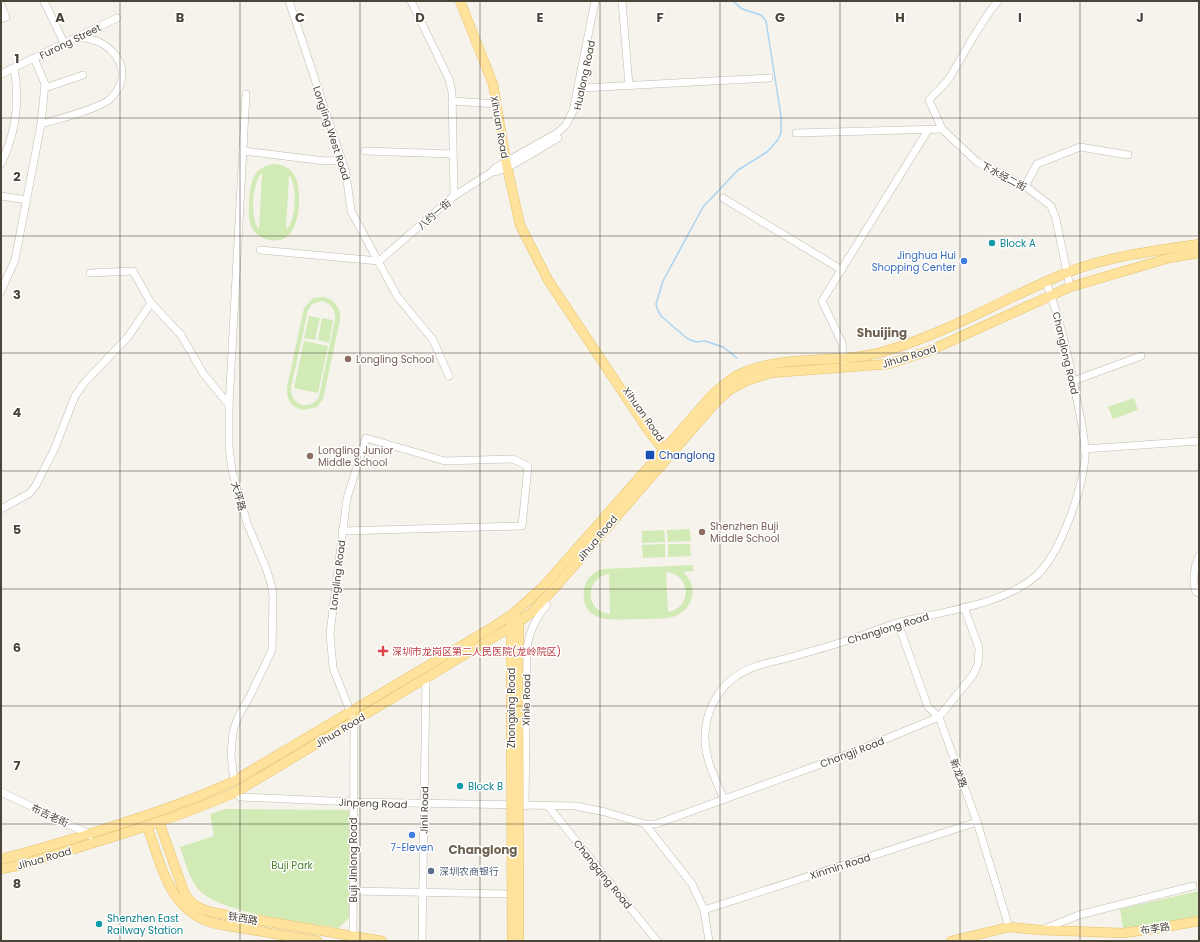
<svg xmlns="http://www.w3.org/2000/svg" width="1200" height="942" font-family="Poppins,'Noto Sans SC',sans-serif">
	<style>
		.green { fill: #d2eab5; fill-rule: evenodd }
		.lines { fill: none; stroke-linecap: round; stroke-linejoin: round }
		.stream { stroke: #a9d4f2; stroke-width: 1.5 }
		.minor-casing { stroke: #c2bbae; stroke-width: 8 }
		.major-casing { stroke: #e6c16a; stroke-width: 10 }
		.minor { stroke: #fff; stroke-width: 7 }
		.major { stroke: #ffe39c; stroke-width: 9 }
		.major-bridge-casing { stroke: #e6c16a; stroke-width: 10; stroke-linecap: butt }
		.major-bridge { stroke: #ffe39c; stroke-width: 9 }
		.grid { fill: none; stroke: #4b4439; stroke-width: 1; stroke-opacity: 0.55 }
		.culture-dot { fill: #0f9aa8; stroke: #fff; stroke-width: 1.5 }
		.shop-dot { fill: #3f7fe0; stroke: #fff; stroke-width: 1.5 }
		.education-dot { fill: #8d6e63; stroke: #fff; stroke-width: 1.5 }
		.transit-dot { fill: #1a4fb4; stroke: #fff; stroke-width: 1.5 }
		.health-dot { fill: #e0444e; stroke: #fff; stroke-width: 1.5 }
		.service-dot { fill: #5c6f8a; stroke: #fff; stroke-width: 1.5 }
		.labels { text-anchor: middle; stroke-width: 3; stroke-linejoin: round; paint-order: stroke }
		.street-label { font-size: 10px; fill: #4b4439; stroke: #fff }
		.culture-label { font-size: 10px; fill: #0d838f; stroke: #fff; text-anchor: start }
		.shop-label { font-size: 10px; fill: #366cbe; stroke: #fff; text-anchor: end }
		.education-label { font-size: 10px; fill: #785e54; stroke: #fff; text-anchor: start }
		.transit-label { font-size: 10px; fill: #164399; stroke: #fff; text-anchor: start }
		.health-label { font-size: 10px; fill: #be3a42; stroke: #fff; text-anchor: start }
		.park-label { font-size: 10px; fill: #4a7f2a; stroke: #fff }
		.service-label { font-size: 10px; fill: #4e5e75; stroke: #fff; text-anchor: start }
		.quarter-label { font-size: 12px; font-weight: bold; fill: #6e6250; stroke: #fff }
		.grid-label { font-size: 13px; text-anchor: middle; font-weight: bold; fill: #4b4439; stroke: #fff; stroke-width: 3; stroke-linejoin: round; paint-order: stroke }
	</style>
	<rect width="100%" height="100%" fill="#f6f3ec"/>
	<g class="green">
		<path d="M273 164C297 165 300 184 299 204 298 223 291 247 266 239 259 237 253 232 251 225 248 218 249 211 249 204 250 185 251 168 273 164ZM261 174H262L259 229C250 219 252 184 261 174ZM289 175C298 186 296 221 286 230Z"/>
		<path d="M323 297C334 299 341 307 340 320L323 399 317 407 304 410C292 408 286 400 287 387L304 308 313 298ZM322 301C331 303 336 310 335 319L319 397C310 412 290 405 291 388L308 310 312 304Z"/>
		<polygon points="309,316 320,318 315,340 304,338"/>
		<polygon points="322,318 333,320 329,343 318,340"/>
		<polygon points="304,341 328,346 318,393 294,388"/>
		<polygon points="1134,398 1138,410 1113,419 1108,407"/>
		<polygon points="690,529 691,541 668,542 667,530"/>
		<polygon points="664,530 665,542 642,543 642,531"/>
		<polygon points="665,544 665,557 643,558 642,545"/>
		<polygon points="668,544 690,544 691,556 668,557"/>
		<path d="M693 565V571L683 572C700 587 693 610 673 617 661 619 648 619 636 619 615 620 580 624 584 590 585 579 593 572 603 569ZM666 572C691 574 693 608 668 612ZM609 574 610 614C585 612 584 578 609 574Z"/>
		<path d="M226 809 349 810V918L338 928C305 922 220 914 198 889 189 878 185 861 180 847L214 836 210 814Z"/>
		<polygon points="1199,891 1199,916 1153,925 1123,928 1120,909"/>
	</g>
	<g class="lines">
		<polyline class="stream" points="733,1 742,9 761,15 766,21 781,116 781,133 777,141 767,152 738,170 703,207 663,281 656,304 658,311 662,317 688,339 696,342 705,341 723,347 737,358"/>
		<defs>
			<g id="minor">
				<polyline points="44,1 64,43"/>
				<polyline points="289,1 346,173 351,211 397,296 433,340 449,376"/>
				<polyline points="411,1 449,79 452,92 454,196"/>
				<polyline points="622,1 629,85"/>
				<path d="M998 1C978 25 966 51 950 77 945 85 935 93 929 100L942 129 977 162 1025 186 1051 206 1056 219 1070 287"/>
				<polyline points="1,5 6,17 1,19"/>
				<polyline points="1,74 117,18"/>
				<polyline points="45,88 83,75"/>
				<polyline points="582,88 769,78"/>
				<polyline points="453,101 497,104"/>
				<path d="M41 124C58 119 99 109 110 99 140 71 109 34 74 38"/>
				<polyline points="796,133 942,129"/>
				<polyline points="243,151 325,161 342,160"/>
				<polyline points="365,151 452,154"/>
				<path d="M1 164C16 133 20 101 14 68"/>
				<path d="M492 172C503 173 546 145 558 138"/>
				<polyline points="1025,186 1037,164 1080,147 1128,155"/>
				<polyline points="1,196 27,200"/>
				<polyline points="723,198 842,270"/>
				<polyline points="260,250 379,261"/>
				<polyline points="379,261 454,196 492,172 495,168 557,133 566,125 573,111 595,1"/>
				<polyline points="90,273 133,271 151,303 181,335 203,373 229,405 229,447 232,470 247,523 266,568 271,584 273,595 272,650 249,698 238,717 233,732 231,754 234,781"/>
				<polyline points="1,291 15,260 41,124 45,84 34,58"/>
				<polyline points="844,362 842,343 822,301 928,130"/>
				<polyline points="1073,381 1141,356"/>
				<polyline points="229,405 246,94"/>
				<polyline points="1084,449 1199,441"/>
				<polyline points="1,509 30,493 36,485 54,450 75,396 85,382 128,337 151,303"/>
				<polyline points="342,531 522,526 528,466 513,459 445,461 366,438 347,498 330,633 333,668 354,721 353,936"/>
				<path d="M1199 556C1194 567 1192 581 1196 592L1199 593"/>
				<polyline points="898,623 928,707 939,717 977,822 1009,927"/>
				<polyline points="1,792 89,834 90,836"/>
				<polyline points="236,792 240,797 353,802 576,806 605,812 645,824 692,884 704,910 709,941"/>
				<path d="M724 799C714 776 701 752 706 726 708 709 718 691 731 680 748 665 774 662 795 656 815 650 835 645 854 638 868 634 881 628 894 624 938 611 1003 607 1038 574 1061 551 1082 491 1085 458 1086 440 1081 422 1078 405 1070 364 1061 321 1046 282"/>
				<path d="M525 806 527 651C528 634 535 619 547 605L542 600"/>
				<polyline points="548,806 657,941"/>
				<polyline points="645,824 656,824 854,752 939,717 973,675 978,664 979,648 964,607"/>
				<polyline points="353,891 514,894"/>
				<polyline points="704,910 977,822"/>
				<polyline points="1044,929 1079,915 1193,886"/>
				<polyline points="422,941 426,678"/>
			</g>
			<g id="major">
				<polyline points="460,1 493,84 506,162 520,225 548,280 648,430 663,449 669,452"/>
				<polyline points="517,618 519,622 518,670"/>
				<polyline points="511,624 511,671"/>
				<path d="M159 822 184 892C191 905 201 910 216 913L382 941"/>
				<path d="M147 826C162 866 169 913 217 924L317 941"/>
				<path d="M1 859C31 852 59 843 89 834 139 818 187 803 234 781L493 627 514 613 543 587 714 393C722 387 730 379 738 375 785 352 840 366 889 350 951 331 1007 297 1066 273 1108 256 1155 251 1199 244"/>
				<path d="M1 869 21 865C94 843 167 822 236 792L519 622 532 612 559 583 716 402 729 390 746 381 770 373 888 364 929 351 1070 287 1169 258 1199 253"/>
				<polyline points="951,941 1009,927 1040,930 1123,933 1154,929 1199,921"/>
			</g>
		</defs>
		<use href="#minor" class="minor-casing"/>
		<use href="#major" class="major-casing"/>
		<use href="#minor" class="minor"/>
		<use href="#major" class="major"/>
		<defs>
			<g id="major-bridge">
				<polyline points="518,670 519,941"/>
				<polyline points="511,671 512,941"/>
			</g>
		</defs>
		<use href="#major-bridge" class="major-bridge-casing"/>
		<use href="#major-bridge" class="major-bridge"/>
	</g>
	<path class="grid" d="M120 1V941M240 1V941M360 1V941M480 1V941M600 1V941M720 1V941M840 1V941M960 1V941M1080 1V941M1 118H1199M1 236H1199M1 353H1199M1 471H1199M1 589H1199M1 706H1199M1 824H1199"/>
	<g class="culture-dot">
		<circle cx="992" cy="243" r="4"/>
		<circle cx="460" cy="786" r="4"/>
		<circle cx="99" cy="924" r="4"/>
	</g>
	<g class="shop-dot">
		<circle cx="964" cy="261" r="4"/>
		<circle cx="412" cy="835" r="4"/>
	</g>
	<g class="education-dot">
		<circle cx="348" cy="359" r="4"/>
		<circle cx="310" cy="456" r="4"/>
		<circle cx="702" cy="532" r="4"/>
	</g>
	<rect class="transit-dot" x="645" y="450" width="10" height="10" rx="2"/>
	<path class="health-dot" d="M381 645h4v4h4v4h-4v4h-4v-4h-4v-4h4z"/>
	<circle class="service-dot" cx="431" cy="871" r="4"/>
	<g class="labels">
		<g class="street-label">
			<text transform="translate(70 41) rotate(-26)" y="4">Furong Street</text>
			<text transform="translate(584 75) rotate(-78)" y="4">Hualong Road</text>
			<text transform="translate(500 127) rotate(80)" y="4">Xihuan Road</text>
			<text transform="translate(332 133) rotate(72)" y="4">Longling West Road</text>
			<text transform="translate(1004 176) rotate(28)" y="4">下水经二街</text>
			<text transform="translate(434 214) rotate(-41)" y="4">八约一街</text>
			<text transform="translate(1066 353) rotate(77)" y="4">Changlong Road</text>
			<text transform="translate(909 356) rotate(-17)" y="4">Jihua Road</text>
			<text transform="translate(644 414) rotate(55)" y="4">Xihuan Road</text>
			<text transform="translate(239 496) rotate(74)" y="4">大坪路</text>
			<text transform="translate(597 538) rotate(-50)" y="4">Jihua Road</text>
			<text transform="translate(337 575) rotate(-83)" y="4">Longling Road</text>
			<text transform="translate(888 628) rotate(-17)" y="4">Changlong Road</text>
			<text transform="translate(526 700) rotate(-89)" y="4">Xinle Road</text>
			<text transform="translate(511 708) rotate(-90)" y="4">Zhongxing Road</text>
			<text transform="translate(340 730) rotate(-31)" y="4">Jihua Road</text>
			<text transform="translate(852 752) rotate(-21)" y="4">Changji Road</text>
			<text transform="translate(959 773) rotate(70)" y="4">新龙路</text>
			<text transform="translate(373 803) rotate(2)" y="4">Jinpeng Road</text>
			<text transform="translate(424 810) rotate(-89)" y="4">Jinli Road</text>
			<text transform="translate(50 815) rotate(25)" y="4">布吉老街</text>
			<text transform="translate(44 858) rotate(-16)" y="4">Jihua Road</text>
			<text transform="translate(353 860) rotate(-90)" y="4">Buji Jinlong Road</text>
			<text transform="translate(840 866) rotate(-18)" y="4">Xinmin Road</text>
			<text transform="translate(603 874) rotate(51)" y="4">Changqing Road</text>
			<text transform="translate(243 918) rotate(10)" y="4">铁西路</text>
			<text transform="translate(1155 928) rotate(-9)" y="4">布李路</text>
		</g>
		<g class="culture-label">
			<text x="1000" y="247">Block A</text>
			<text x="468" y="790">Block B</text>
			<text x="107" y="922">Shenzhen East<tspan x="107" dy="12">Railway Station</tspan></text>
		</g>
		<g class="shop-label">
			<text x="956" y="259">Jinghua Hui<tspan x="956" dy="12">Shopping Center</tspan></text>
			<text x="412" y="851" text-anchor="middle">7-Eleven</text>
		</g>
		<g class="education-label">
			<text x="356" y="363">Longling School</text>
			<text x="318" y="454">Longling Junior<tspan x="318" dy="12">Middle School</tspan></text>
			<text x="710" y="530">Shenzhen Buji<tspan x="710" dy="12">Middle School</tspan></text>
		</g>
		<g class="transit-label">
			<text x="659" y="459">Changlong</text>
		</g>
		<g class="health-label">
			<text x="392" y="655">深圳市龙岗区第二人民医院(龙岭院区)</text>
		</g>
		<g class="park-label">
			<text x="292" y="869">Buji Park</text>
		</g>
		<g class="service-label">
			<text x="439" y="875">深圳农商银行</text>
		</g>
		<g class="quarter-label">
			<text x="882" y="337">Shuijing</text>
			<text x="483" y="854">Changlong</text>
		</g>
	</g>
	<g class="grid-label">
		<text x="60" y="22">A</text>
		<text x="180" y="22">B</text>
		<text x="300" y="22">C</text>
		<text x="420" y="22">D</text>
		<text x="540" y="22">E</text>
		<text x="660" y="22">F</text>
		<text x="780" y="22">G</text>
		<text x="900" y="22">H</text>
		<text x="1020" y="22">I</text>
		<text x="1140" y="22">J</text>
		<text x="17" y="63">1</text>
		<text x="17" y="181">2</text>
		<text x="17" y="299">3</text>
		<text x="17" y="417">4</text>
		<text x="17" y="534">5</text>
		<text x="17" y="652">6</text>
		<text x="17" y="770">7</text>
		<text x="17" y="888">8</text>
	</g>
	<rect width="1200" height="942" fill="none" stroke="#4b4439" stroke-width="4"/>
</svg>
